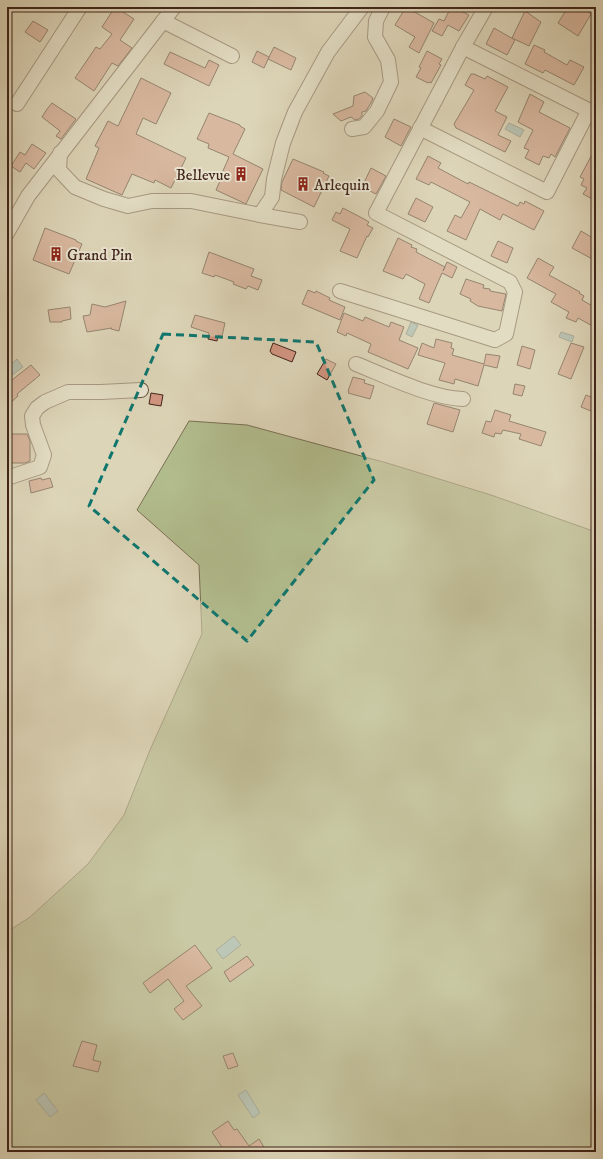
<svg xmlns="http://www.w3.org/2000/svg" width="603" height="1159" font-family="'IM FELL DW Pica',serif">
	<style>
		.green { fill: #b2bd8e; stroke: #797054 }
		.water { fill: #94b7b6; stroke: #727c77 }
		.building { fill: #d29581; stroke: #402419 }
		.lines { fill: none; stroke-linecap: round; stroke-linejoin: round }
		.minor-casing { stroke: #675041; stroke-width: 16 }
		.minor { stroke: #e9e4d1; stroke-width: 14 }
		.marked { fill: none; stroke: #0f766e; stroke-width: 3; stroke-dasharray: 8 5; stroke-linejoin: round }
		.labels { text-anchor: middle; stroke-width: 4; stroke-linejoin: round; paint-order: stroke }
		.poi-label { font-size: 16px; fill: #402419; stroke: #e9e4d1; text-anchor: start }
	</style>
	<rect width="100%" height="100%" fill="#ddd5b8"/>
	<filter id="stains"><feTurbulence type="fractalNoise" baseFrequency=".005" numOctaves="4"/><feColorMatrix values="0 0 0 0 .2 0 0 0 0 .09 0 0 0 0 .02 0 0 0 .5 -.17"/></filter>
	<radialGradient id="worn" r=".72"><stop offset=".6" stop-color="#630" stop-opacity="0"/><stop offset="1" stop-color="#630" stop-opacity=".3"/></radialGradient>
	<polygon class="green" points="189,421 247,425 387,463 491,495 596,532 596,1152 7,1152 7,932 30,917 88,864 124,815 150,750 202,634 199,565 137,510"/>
	<g class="water">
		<polygon points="509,123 524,130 520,137 505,129"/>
		<polygon points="411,322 418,325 412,337 406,334"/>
		<polygon points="561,332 574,336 572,342 559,337"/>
		<polygon points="17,359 23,367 7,379 7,367"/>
		<polygon points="234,936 241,945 223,959 216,950"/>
		<polygon points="246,1090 260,1113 253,1118 238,1095"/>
		<polygon points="44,1093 58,1111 50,1117 36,1100"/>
	</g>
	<g class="building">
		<polygon points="115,7 134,19 120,40 132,48 118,66 112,63 94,91 75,78 96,47 100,49 112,34 102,27"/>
		<polygon points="406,7 434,23 419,53 409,47 415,37 395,25"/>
		<polygon points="568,7 580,7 591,14 578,36 558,23"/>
		<polygon points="450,9 455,12 457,9 469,15 459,31 448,25 442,36 432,31 439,19 444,21"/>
		<polygon points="525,11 541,22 529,46 512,38"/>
		<polygon points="33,21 48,30 40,42 25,32"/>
		<polygon points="494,28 515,40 507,55 486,44"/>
		<polygon points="534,45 545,50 544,52 567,65 570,60 584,67 574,85 545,70 543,73 525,64"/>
		<polygon points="274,47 296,58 291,70 268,59"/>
		<polygon points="257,51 269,57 264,68 252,62"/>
		<polygon points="427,51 442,59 439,64 441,65 431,83 429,82 428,83 416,77 421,68 419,67"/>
		<polygon points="170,52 205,68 209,60 219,65 209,86 164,64"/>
		<polygon points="471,74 474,74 485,79 487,76 508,87 495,111 507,117 498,135 511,141 505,152 456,128 454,124 474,90 465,85"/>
		<polygon points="141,78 171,93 156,124 143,118 136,134 186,158 171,188 155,180 154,183 132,174 122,195 86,179 99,148 95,146 108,121 118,126"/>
		<polygon points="365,92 373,98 372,101 366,111 362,112 362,116 359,119 355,120 351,117 341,121 333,114 353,106 354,96"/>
		<polygon points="530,94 544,102 539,112 570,128 555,157 551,154 549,158 543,156 539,165 525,158 529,150 524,148 533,130 518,122"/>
		<polygon points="52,103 76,119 61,139 56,136 60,131 42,117 47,109"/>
		<polygon points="209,113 240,125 240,126 245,129 233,154 263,169 246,204 216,190 220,181 219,180 229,157 208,148 209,144 197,139"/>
		<polygon points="394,119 411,127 401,146 385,137"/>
		<polygon points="32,144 46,153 34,169 26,163 20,172 11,166 20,152 25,155"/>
		<polygon points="596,147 596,201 583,194 587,188 581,185 584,179 580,177"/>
		<polygon points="428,156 441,163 438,168 468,184 469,182 518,206 520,202 524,204 525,201 544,211 534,230 503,214 500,220 480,209 466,240 447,231 455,215 461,218 470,202 431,182 429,185 416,179"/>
		<polygon points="293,159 324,172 323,173 329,176 314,207 281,190 282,182"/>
		<polygon points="371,168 386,176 376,194 362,187"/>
		<polygon points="416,198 433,207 425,222 408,214"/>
		<polygon points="343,208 364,219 369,222 367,225 373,228 368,237 367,236 357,258 340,251 350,229 332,220 336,212 340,214"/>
		<polygon points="45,228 76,240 76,241 82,244 69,274 33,260"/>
		<polygon points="581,231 593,238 591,242 596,245 596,261 572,248"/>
		<polygon points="398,238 412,245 411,247 417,249 416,252 445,267 443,271 447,262 457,267 452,278 442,273 429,303 419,299 425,284 406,274 403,279 383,271"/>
		<polygon points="498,241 513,248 507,263 491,256"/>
		<polygon points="209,252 254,269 251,276 262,280 258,290 248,286 246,289 233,284 234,282 215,275 214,277 202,273"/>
		<polygon points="538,258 554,267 549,275 580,292 579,293 584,296 582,300 596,308 596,328 578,318 576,322 566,318 569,312 551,302 556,294 527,278"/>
		<polygon points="466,279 484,285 483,288 490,289 490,291 506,294 502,311 478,306 470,301 471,299 460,294"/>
		<polygon points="308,290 315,293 316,291 330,298 329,300 345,307 340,320 302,304"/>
		<polygon points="126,301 119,331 111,329 112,328 87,332 83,316 90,315 92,304 105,307"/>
		<polygon points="70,307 71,319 62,321 62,322 50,322 48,310"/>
		<polygon points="344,313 363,321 365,317 389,327 391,322 404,327 399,340 418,348 408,369 368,352 371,344 347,333 346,336 337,332"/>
		<polygon points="195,315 225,323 222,336 218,335 217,341 208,339 209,333 191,327"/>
		<polygon points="436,339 452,343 451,348 454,349 452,355 484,364 486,354 500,356 497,368 484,365 478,386 455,379 454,384 439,380 445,363 418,355 422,343 434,348"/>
		<polygon points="273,343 296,352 292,362 272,354 270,351"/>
		<polygon points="571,343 584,347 571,379 558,374"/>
		<polygon points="522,346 535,350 530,369 517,365"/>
		<polygon points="326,359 336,364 327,380 317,374"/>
		<polygon points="31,365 40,375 17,394 18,396 7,406 7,382 8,383"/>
		<polygon points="353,377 365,380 364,383 374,386 370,399 348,393 349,392 348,391"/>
		<polygon points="515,384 525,386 522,396 513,394"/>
		<polygon points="151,393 163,395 161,406 149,404"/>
		<polygon points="586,395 596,399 596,413 581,407"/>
		<polygon points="434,403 460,410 453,432 427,424"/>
		<polygon points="495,410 511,415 509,421 546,432 541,446 519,439 521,434 503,430 501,434 495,433 494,437 482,433 486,421 491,422"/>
		<polygon points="7,434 27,434 30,441 30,461 25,463 7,463"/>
		<polygon points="41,478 42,480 50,478 53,487 31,493 29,481"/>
		<polygon points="195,945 212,968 186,986 202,1006 183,1020 174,1009 184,1001 168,979 150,993 143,983"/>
		<polygon points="247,956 254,965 230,982 224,972"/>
		<polygon points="82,1041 97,1045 93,1060 101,1062 98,1072 73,1066"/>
		<polygon points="233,1053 238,1066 228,1069 223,1056"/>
		<polygon points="228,1121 234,1130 237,1129 249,1146 259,1139 267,1152 225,1152 212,1132"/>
	</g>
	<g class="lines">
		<defs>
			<g id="minor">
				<polyline points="163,21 232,56"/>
				<polyline points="463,47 596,114"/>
				<polyline points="17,104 80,7"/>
				<polyline points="420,128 547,192 589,110"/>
				<polyline points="352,129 364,127 377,111 391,82 388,60 375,37 376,21 383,7"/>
				<polyline points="60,153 59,170 75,187 104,199 128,206 152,201 191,201 260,215 272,197 274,179 283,143 295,112 328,52 362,7"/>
				<polyline points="260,215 300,222"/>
				<polyline points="7,233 28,196 174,7"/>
				<polyline points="340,291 495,340 506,334 515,292 510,282 376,213 463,47 486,7"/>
				<path d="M356 364C386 376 431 398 463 399"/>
				<polyline points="7,478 40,467 44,455 33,425 32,416 37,408 45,402 68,392 101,392 141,390"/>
			</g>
		</defs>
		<use href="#minor" class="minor-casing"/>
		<use href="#minor" class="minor"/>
	</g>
	<path d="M0 0H603V1159H0ZM163 334 316 342 374 480 247 641 89 506Z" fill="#ddd5b8" fill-opacity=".55" fill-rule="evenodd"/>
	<path class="marked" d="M163 334 316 342 374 480 247 641 89 506Z"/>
	<defs>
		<symbol id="building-bare" viewBox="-9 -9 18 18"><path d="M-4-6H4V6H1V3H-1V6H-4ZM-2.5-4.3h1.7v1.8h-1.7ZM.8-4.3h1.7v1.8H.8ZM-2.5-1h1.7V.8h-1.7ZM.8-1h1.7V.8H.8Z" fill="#8f2418" stroke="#e9e4d1" stroke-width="2.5" paint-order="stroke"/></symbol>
	</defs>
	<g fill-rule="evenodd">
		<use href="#building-bare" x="231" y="164" width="20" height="20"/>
		<use href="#building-bare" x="293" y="174" width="20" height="20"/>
		<use href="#building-bare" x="46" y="244" width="20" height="20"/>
	</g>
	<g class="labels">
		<g class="poi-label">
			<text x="230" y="180" text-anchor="end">Bellevue</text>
			<text x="314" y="190">Arlequin</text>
			<text x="67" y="260">Grand Pin</text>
		</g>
	</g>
	<rect width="603" height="1159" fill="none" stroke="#ddd5b8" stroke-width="24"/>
	<rect x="8" y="8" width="587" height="1143" fill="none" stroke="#402419" stroke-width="2"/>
	<rect x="12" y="12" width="579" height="1135" fill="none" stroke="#402419"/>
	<rect width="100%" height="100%" filter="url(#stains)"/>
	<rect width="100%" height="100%" fill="url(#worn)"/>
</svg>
